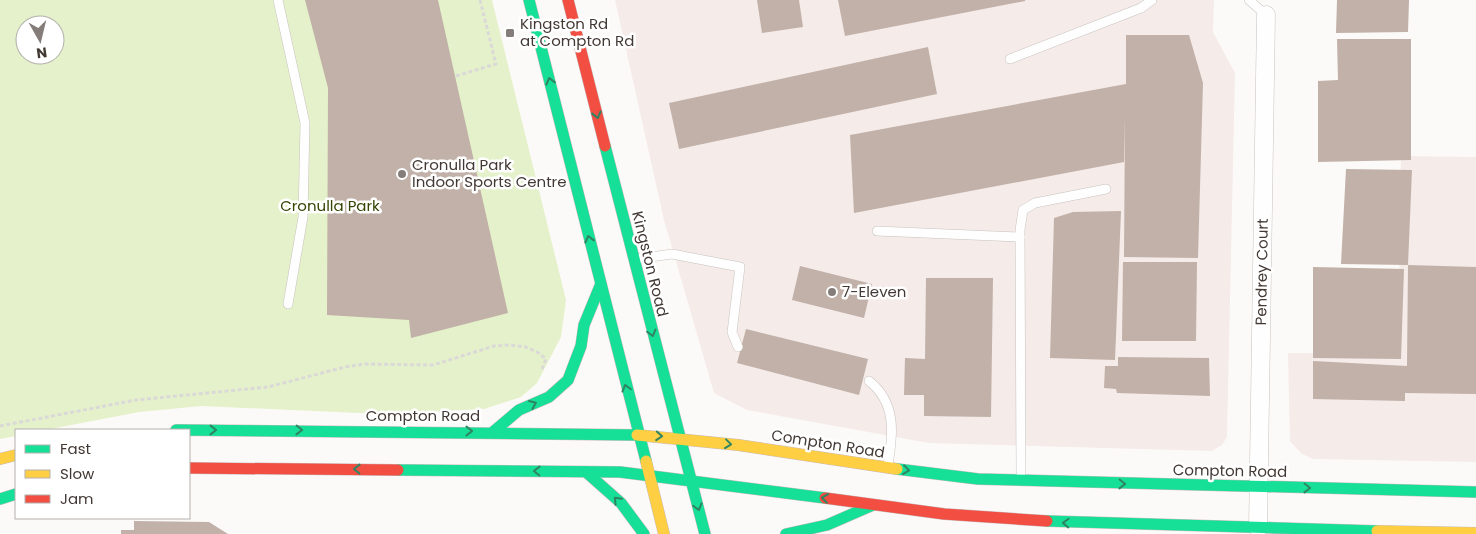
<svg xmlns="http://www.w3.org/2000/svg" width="1476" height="534" font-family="Poppins,sans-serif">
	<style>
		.commercial { fill: #f5ebe9 }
		.green { fill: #e5f1ca; fill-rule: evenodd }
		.building { fill: #c1b1a8 }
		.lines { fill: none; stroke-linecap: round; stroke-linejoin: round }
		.lane-casing { stroke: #c7c2be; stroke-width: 10 }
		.street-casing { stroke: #c7c2be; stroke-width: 19 }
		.fast-casing { stroke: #c8babc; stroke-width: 12 }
		.slow-casing { stroke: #c8babc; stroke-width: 12 }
		.jam-casing { stroke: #c8babc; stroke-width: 12 }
		.path { stroke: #dbd9d7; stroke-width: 3; stroke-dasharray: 4 2.5; stroke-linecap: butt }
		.lane { stroke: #fffefe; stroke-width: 9 }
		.street { stroke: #fffefe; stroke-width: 18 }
		.fast { stroke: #16e098; stroke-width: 11 }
		.slow { stroke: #ffcf43; stroke-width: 11 }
		.jam { stroke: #f24e42; stroke-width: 11 }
		.oneway { stroke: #2f8461 }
		.poi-dot { fill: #847d79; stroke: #fff; stroke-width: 2 }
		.labels { text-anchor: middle; stroke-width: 5; stroke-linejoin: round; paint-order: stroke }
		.poi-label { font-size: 15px; fill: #433934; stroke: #fff; text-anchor: start }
		.park-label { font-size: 15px; fill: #364505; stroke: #fff }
		.street-label { font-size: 15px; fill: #433934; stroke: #fff }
	</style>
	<rect width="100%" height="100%" fill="#fcfaf8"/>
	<g class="commercial">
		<polygon points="615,0 1214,0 1213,32 1235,73 1227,437 1222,445 1212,451 929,443 747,410 714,393 664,220"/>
		<polygon points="1401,156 1476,157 1476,462 1313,459 1302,454 1290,441 1288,353 1398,354"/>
	</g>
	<path class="green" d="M0 0H492L566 300 561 337 537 383 521 397 484 409 380 414 201 406 139 412 45 430H16V436L0 439ZM25 25H55V55H25Z"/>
	<g class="building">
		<polygon points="305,0 438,0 508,313 411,338 409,320 327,315 328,88"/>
		<polygon points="757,0 799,0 803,27 762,33"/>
		<polygon points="838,0 1025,0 1025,1 845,36"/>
		<polygon points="1337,0 1409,0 1408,32 1336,33"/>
		<polygon points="1126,35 1189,35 1203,83 1198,258 1124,257 1125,117 1124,162 854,213 850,135 1126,84"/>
		<polygon points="1337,39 1411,39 1411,160 1318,162 1318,81 1338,80"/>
		<polygon points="928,47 937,94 679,149 669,103"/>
		<polygon points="1346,169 1412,170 1408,265 1341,264"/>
		<polygon points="1121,211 1115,360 1050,358 1054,218 1073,212"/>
		<polygon points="1123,262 1197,262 1196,341 1122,341"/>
		<polygon points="1408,265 1476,267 1476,394 1405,393 1405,401 1313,399 1313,361 1407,366"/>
		<polygon points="800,266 872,284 864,318 792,300"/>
		<polygon points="1313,267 1404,269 1401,359 1313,358"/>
		<polygon points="926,278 993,278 991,417 924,416 924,395 904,395 905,358 925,359"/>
		<polygon points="746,329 868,359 859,395 737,363"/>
		<polygon points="1118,357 1209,358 1210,396 1117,393 1116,389 1104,388 1105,366 1118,366"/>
		<polygon points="134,521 209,522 228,534 121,534 121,530 134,530"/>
	</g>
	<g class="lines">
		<defs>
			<g id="lane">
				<polyline points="278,0 305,123 303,217 288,304"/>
				<polyline points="1249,0 1266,15"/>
				<polyline points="1010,59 1141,8 1152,0"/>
				<polyline points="877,231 1020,237"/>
				<polyline points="636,259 672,254 740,267 732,332 738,347"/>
				<path d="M869 381C897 403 893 435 888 465"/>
				<polyline points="1021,479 1020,230 1023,210 1035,203 1106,189"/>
			</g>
			<polyline id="street" points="1258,528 1266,15"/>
			<g id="fast">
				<polyline points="529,0 646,461"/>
				<polyline points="605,146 705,534"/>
				<polyline points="176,430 637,435"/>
				<polyline points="493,432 519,410 549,397 568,380 581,346 584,325 600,286"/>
				<polyline points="897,469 978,479 1476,492"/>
				<polyline points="398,470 620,472 825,498"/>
				<polyline points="586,472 621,503 644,534"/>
				<polyline points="0,499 16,494"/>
				<polyline points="1047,521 1377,531"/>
				<polyline points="786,534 827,525 873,505"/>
			</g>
			<g id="slow">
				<polyline points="637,435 738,445 897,469"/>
				<polyline points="0,459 16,455"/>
				<polyline points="646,461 664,534"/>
				<polyline points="1377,531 1476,533"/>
			</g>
			<g id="jam">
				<polyline points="568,0 605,146"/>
				<polyline points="189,468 398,470"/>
				<polyline points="825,498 944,514 1047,521"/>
			</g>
		</defs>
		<use href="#lane" class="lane-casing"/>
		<use href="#street" class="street-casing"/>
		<use href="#fast" class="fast-casing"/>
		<use href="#slow" class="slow-casing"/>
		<use href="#jam" class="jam-casing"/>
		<g class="path">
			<polyline points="456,76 496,64 480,0"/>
			<polyline points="0,426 136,400 268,387 345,367 364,364 433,365 494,346 510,345 526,347 539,353 546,359 542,369"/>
		</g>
		<use href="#lane" class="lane"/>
		<use href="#street" class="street"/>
		<use href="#fast" class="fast"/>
		<use href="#slow" class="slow"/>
		<use href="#jam" class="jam"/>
	</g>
	<defs><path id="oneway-chevron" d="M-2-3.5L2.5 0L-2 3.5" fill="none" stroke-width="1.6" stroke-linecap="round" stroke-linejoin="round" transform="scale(1.25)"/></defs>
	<g class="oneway">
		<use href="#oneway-chevron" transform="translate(550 81) rotate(-104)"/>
		<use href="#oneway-chevron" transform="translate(597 115) rotate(76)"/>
		<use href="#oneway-chevron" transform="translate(589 239) rotate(-104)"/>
		<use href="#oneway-chevron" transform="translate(652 333) rotate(75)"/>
		<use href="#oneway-chevron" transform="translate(626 388) rotate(-105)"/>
		<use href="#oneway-chevron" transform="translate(533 404) rotate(-23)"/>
		<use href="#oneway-chevron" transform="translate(213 430)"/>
		<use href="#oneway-chevron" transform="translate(299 430) rotate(1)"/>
		<use href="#oneway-chevron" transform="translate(469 431)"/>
		<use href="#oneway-chevron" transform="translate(659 436) rotate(4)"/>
		<use href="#oneway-chevron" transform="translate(728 444) rotate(7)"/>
		<use href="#oneway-chevron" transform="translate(357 469) rotate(-179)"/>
		<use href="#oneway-chevron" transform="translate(906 470) rotate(7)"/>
		<use href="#oneway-chevron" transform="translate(537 471) rotate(-179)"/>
		<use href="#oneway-chevron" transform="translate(1122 484) rotate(1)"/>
		<use href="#oneway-chevron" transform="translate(1307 488) rotate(1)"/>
		<use href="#oneway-chevron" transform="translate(825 498) rotate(-172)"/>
		<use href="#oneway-chevron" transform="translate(617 500) rotate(-134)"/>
		<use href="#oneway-chevron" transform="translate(698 507) rotate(74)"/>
		<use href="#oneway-chevron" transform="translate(1066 523) rotate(-178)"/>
	</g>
	<g class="poi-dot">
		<rect x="505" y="28" width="10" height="10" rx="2.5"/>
		<circle cx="402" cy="174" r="5"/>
		<circle cx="832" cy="292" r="5"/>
	</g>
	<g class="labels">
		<g class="poi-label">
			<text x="520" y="29">Kingston Rd<tspan x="520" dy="17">at Compton Rd</tspan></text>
			<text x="412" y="170">Cronulla Park<tspan x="412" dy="17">Indoor Sports Centre</tspan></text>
			<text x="842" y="297">7-Eleven</text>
		</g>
		<g class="park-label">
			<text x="330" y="211">Cronulla Park</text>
		</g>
		<g class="street-label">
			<text transform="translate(650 264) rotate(76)" y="5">Kingston Road</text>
			<text transform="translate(1262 272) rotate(-89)" y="5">Pendrey Court</text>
			<text x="423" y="421">Compton Road</text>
			<text transform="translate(828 444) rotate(9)" y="5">Compton Road</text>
			<text transform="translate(1230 471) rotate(1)" y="5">Compton Road</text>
		</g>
	</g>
	<rect x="15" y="429" width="175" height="90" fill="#ffffff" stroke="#b4b0ae"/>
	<rect x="25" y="445" width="25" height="8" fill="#16e098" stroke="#b4b0ae"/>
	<text x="60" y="454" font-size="15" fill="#433934">Fast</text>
	<rect x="25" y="470" width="25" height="8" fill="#ffcf43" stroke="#b4b0ae"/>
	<text x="60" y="479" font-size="15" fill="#433934">Slow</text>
	<rect x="25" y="495" width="25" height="8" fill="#f24e42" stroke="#b4b0ae"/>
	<text x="60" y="504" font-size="15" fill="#433934">Jam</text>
	<g transform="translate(40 40) rotate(172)"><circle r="24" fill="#ffffff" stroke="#b4b0ae"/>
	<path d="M0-4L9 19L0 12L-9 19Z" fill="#847d79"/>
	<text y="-8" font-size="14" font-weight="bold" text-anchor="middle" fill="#433934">N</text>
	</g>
</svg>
